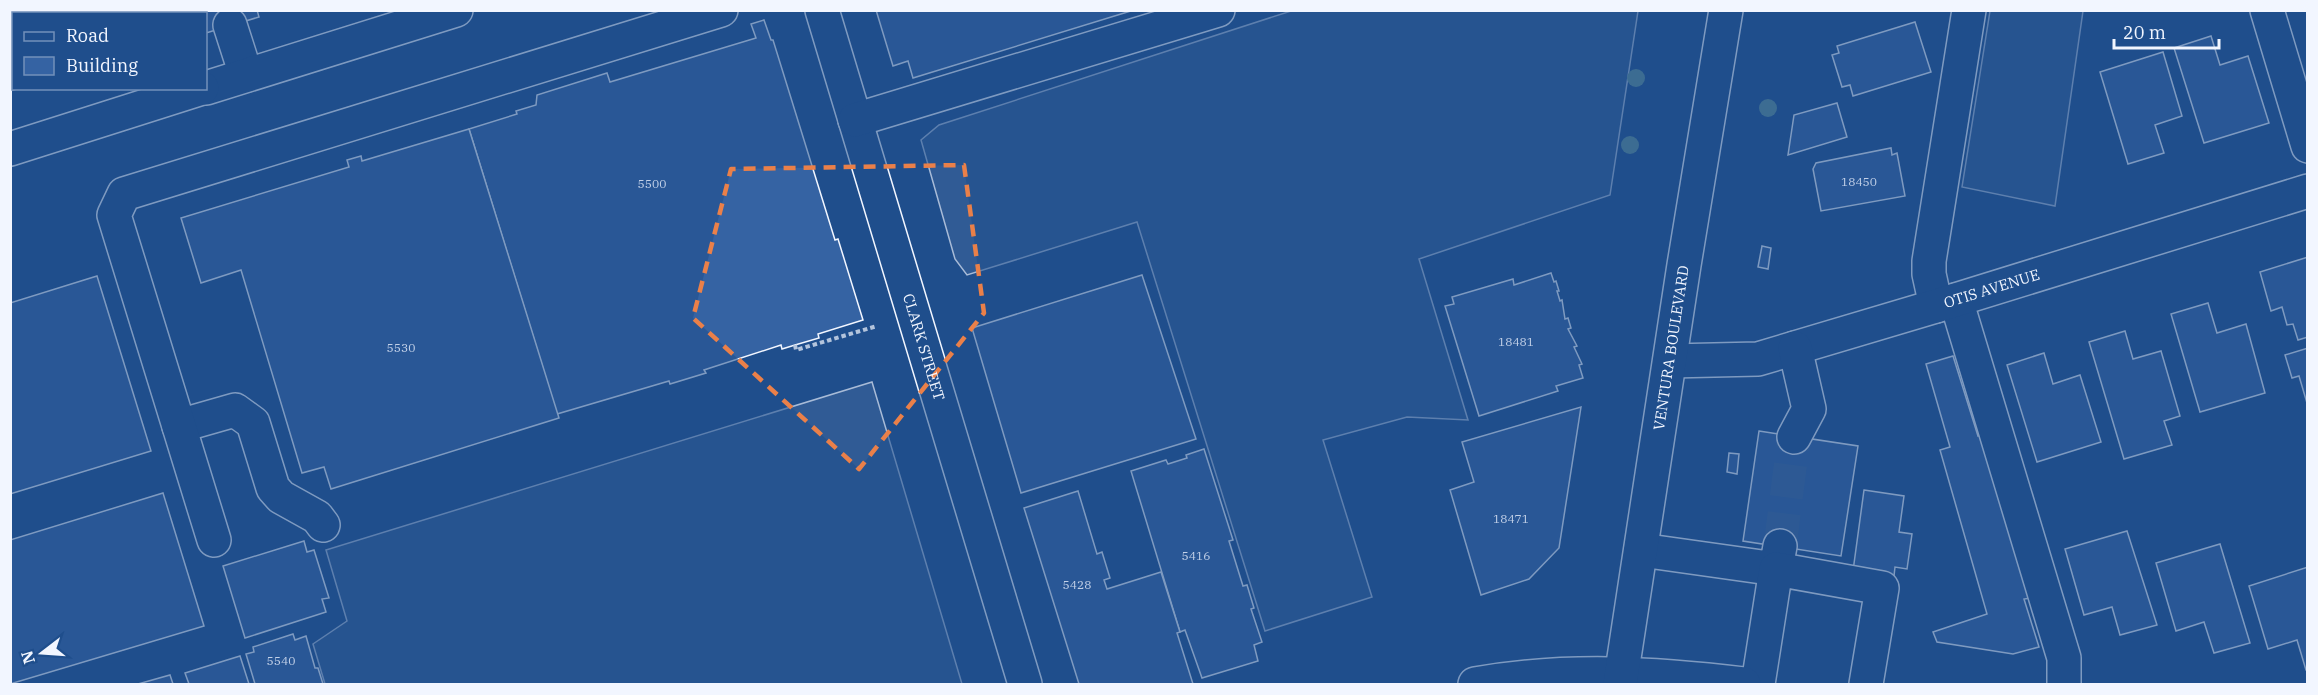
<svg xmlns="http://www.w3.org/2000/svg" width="2318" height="695" font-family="'IBM Plex Serif',serif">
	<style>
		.built { fill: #305b95; stroke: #a8bbd7; stroke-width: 1.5 }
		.building { fill: #3563a3; stroke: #f2f6ff; stroke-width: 1.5 }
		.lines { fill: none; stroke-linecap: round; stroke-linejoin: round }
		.minor-tunnel { stroke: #3f679d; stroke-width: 33; stroke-dasharray: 33 16; stroke-linecap: butt }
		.minor-casing { stroke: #f2f6ff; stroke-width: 36 }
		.major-casing { stroke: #f2f6ff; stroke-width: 36 }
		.path { stroke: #b3c4dc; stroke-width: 4; stroke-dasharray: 4.5 3; stroke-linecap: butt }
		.minor { stroke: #1f4e8c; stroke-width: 33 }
		.major { stroke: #1f4e8c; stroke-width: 33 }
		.tree { fill: #61919a }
		.marked { fill: none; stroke: #ea8049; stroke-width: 4.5; stroke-dasharray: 12 8; stroke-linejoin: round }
		.labels { text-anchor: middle; stroke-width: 4.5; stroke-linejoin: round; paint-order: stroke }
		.number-label { font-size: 12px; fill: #c3d1e8 }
		.street-label { font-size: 15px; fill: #f2f6ff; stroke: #1f4e8c }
	</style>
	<rect width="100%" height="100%" fill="#1f4e8c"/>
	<g class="built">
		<polygon points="1291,11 1638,11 1610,195 1419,259 1468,420 1407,417 1323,440 1372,597 1265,631 1137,222 967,275 955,259 921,140 939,125"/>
		<polygon points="1990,11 2083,11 2055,206 1962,187"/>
		<polygon points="872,382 962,684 325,684 313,644 347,621 326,550"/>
	</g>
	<g class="building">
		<polygon points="10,10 257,10 259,17 206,33 206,14 14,14 14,88 20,88 10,91"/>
		<polygon points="876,10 1134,10 913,78 908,61 893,66"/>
		<polygon points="764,20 771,40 773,40 835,240 838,239 863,320 818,334 819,338 795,345 782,349 781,345 704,370 706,373 670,384 669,381 557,414 469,129 517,114 516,111 536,105 537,95 607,73 610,82 756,38 751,24"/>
		<polygon points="1915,22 1931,72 1853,96 1850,85 1842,87 1832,55 1839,53 1837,46"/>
		<polygon points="2211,36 2220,65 2248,56 2269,123 2204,143 2174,48"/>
		<polygon points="2163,52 2182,116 2155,125 2164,153 2128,164 2100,72"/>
		<polygon points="1837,103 1847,137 1788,155 1794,115"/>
		<polygon points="469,129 559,418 331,489 324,467 302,473 241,270 201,283 181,218 349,167 347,160 361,156 362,161"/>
		<polygon points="1891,148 1892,155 1897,153 1905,196 1821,211 1813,169 1816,163"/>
		<polygon points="1762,246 1771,248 1768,269 1758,267"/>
		<polygon points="2308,257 2308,337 2298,340 2293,324 2287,325 2282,307 2271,311 2260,272"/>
		<polygon points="1551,273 1554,282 1556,281 1559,291 1557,291 1560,301 1562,300 1565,319 1568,318 1571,328 1568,329 1577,346 1574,347 1582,364 1579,365 1583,378 1556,386 1558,391 1479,416 1445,306 1454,304 1452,297 1513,279 1514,285"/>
		<polygon points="1142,275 1196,439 1021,493 972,328"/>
		<polygon points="97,276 151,451 10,494 10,303"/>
		<polygon points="2208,303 2217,333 2246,324 2265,393 2200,412 2171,314"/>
		<polygon points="2125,331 2133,359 2161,351 2180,416 2164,421 2172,445 2124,459 2089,342"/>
		<polygon points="2308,348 2308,403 2307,403 2299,376 2292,378 2285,355"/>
		<polygon points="2044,353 2053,384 2080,375 2101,442 2037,462 2007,365"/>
		<polygon points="1953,356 1978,436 1984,434 2031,598 2024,599 2039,647 2013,654 1937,642 1933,632 1987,614 1940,450 1950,447 1926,364"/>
		<polygon points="1581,407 1559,548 1529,579 1481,595 1450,490 1474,482 1462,442"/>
		<polygon points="1759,431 1858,446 1841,556 1743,541"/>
		<polygon points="1204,449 1233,540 1229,541 1243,586 1247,585 1254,608 1251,609 1262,642 1254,645 1258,661 1202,678 1185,630 1180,632 1131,471 1166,460 1168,464 1187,458 1186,455"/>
		<polygon points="1729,453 1739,454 1737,474 1727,472"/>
		<polygon points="1864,490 1904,496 1899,532 1912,534 1907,569 1895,567 1894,576 1853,571"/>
		<polygon points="1078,491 1097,554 1102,552 1110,578 1104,580 1107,589 1161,572 1180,632 1177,633 1193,684 1079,684 1024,508"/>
		<polygon points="163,493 204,626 10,684 10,540"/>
		<polygon points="2127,531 2157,625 2120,635 2112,607 2084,615 2065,549"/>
		<polygon points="304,541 307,552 314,550 329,598 322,599 326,612 245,638 223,566"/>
		<polygon points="2220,544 2250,643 2214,653 2204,622 2176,631 2156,563"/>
		<polygon points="2308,567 2308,670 2306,670 2297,640 2268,649 2249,586"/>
		<polygon points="293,634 295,640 306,636 315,668 318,668 323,684 255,684 246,654 254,652 253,647"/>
		<polygon points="240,656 249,684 189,684 185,673"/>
		<polygon points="170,675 173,684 138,684"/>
	</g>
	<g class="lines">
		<polyline class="minor-tunnel" points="1780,546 1794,437"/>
		<defs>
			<g id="minor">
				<path id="s1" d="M822 10 1025 684"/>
				<polyline points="2267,10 2308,146"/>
				<polyline points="230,25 246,75"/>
				<polyline points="206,88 456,10"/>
				<polyline points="855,120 1218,10"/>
				<polyline points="10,149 202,88"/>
				<polyline points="1956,300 2064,658 2064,684"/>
				<polyline points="1936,306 1929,274 1929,261 1969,10"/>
				<path id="s2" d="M1670 361 1758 359 1936 306 2308 191"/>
				<polyline points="179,426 235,410 253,423 273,488 281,497 317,517 323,525"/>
				<polyline points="1794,437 1809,409 1795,348"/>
				<polyline points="214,540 114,215 124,194 721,10"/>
				<polyline points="1641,550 1776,569 1780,546"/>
				<polyline points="1758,684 1776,569 1882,588 1866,684"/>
			</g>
			<g id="major">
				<path d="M1475 684C1564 668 1655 673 1744 684"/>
				<path id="s3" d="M1620 684 1684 265 1726 10"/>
			</g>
		</defs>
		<use href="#minor" class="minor-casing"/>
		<use href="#major" class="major-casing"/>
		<polyline class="path" points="795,345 796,350 877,326"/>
		<use href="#minor" class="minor"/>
		<use href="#major" class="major"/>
	</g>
	<g class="tree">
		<circle cx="1636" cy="78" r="9"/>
		<circle cx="1768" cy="108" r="9"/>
		<circle cx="1630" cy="145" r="9"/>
	</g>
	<path d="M0 0H2318V695H0ZM964 165 984 313 859 469 693 318 731 169Z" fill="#1f4e8c" fill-opacity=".55" fill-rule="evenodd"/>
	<path class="marked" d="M964 165 984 313 859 469 693 318 731 169Z"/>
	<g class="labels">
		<g class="number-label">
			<text x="1859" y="186">18450</text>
			<text x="652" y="188">5500</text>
			<text x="1516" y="346">18481</text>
			<text x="401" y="352">5530</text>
			<text x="1511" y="523">18471</text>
			<text x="1196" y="560">5416</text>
			<text x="1077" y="589">5428</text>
			<text x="281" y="665">5540</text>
		</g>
		<g class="street-label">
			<text dy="5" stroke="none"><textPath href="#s2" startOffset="332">OTIS AVENUE</textPath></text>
			<text dy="5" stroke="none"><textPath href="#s3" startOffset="340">VENTURA BOULEVARD</textPath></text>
			<text dy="5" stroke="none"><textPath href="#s1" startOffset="352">CLARK STREET</textPath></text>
		</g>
	</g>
	<rect width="2318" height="695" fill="none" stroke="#f2f6ff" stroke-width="24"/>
	<rect x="12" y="12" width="195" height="78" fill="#1f4e8c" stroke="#7391ba" stroke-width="1.5"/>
	<rect x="24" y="32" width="30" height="9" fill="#1f4e8c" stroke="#7391ba" stroke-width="1.5"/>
	<text x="66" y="42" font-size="18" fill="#f2f6ff">Road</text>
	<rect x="24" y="57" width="30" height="18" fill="#3563a3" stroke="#7391ba" stroke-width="1.5"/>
	<text x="66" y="72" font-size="18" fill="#f2f6ff">Building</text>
	<g transform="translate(42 653) rotate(253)" stroke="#1f4e8c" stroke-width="4.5" paint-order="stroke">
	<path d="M0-4.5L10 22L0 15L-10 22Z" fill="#f2f6ff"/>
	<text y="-9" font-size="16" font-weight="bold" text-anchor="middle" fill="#f2f6ff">N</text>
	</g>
	<path d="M2114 39v9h105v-9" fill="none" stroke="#f2f6ff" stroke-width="3"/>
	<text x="2123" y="39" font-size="18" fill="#f2f6ff" stroke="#1f4e8c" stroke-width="4.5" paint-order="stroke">20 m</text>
</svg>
